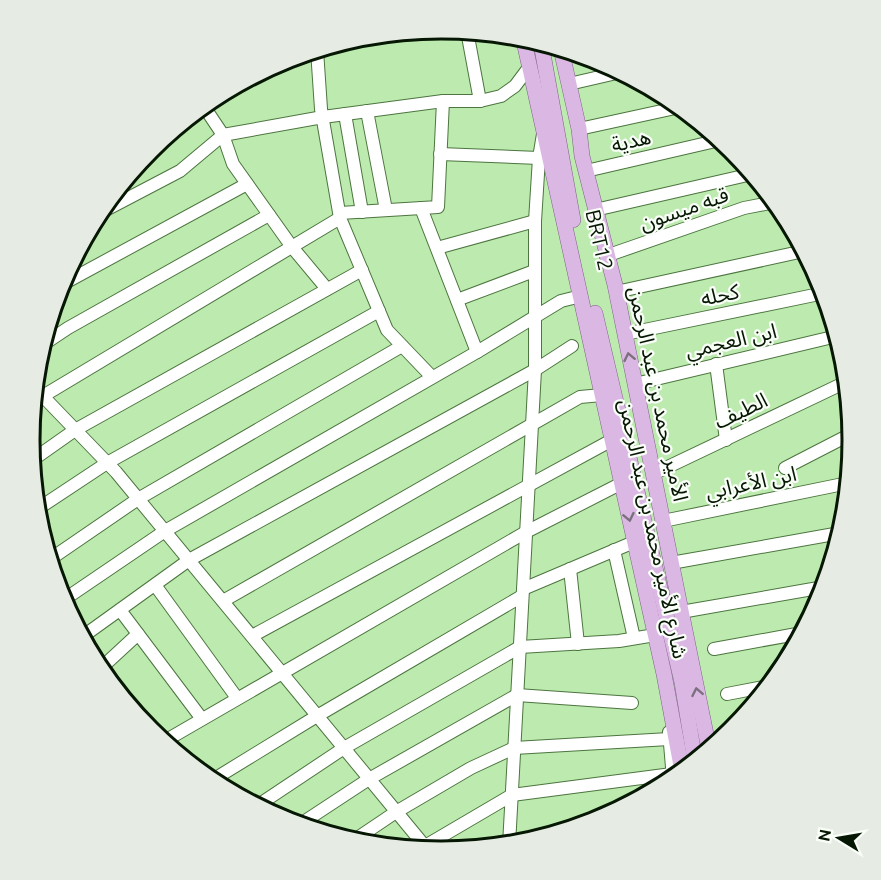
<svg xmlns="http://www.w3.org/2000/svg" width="881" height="880" font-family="Ubuntu,'Noto Sans Arabic',sans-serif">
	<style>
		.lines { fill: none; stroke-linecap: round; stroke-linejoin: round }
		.minor-casing { stroke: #4c753f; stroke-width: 14 }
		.major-casing { stroke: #806089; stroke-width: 16 }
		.minor { stroke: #fff; stroke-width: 12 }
		.major { stroke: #dab8e3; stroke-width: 15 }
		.oneway { stroke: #7b707e }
		.labels { text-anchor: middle; stroke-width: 4.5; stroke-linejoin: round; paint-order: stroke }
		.street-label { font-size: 21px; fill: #061703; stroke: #fafef8 }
		.rim { fill: none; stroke: #061703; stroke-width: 3 }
	</style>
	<rect width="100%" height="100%" fill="#bdebaf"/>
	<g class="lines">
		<defs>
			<g id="minor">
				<polyline points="467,31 480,101"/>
				<polyline points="317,50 321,109 340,218 387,330 432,377"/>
				<polyline points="569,84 621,72"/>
				<polyline points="203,105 223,135 233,164 292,247 327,289"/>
				<polyline points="367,111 386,210"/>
				<polyline points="345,114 362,212"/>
				<polyline points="579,129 680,107"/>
				<polyline points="440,154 539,158"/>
				<polyline points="586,171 720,140"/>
				<polyline points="421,208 477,352"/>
				<polyline points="595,210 752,174"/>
				<polyline points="340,213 438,207 443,101"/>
				<polyline points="96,215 180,171 223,135 323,117 443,101 480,101 501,96 515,86 530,66"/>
				<polyline points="437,248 535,221"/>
				<polyline points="606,256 744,208 775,202"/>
				<polyline points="59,286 247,184"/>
				<polyline points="616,292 804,251"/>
				<polyline points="457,300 534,271"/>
				<polyline points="625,334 824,293"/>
				<polyline points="41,346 68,328 269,215"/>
				<polyline points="716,364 726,440"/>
				<polyline points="635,384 837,336"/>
				<polyline points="34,387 116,472 428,850"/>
				<polyline points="33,402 340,218"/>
				<polyline points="31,461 75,430 362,270"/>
				<polyline points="785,468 851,434"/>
				<polyline points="653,474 846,382"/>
				<polyline points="36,510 107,463 379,311"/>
				<polyline points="663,521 848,483"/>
				<polyline points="614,550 634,638"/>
				<polyline points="49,560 138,499 402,346"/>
				<polyline points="671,563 840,533"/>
				<polyline points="570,569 578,644"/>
				<polyline points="155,585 237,698"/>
				<polyline points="523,589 634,542"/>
				<polyline points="62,601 165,531 477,352 561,301 581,296"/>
				<polyline points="223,601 580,397 602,395"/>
				<polyline points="120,610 202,719"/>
				<polyline points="681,612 824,587"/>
				<polyline points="252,636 612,440"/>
				<polyline points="82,637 189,560 535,370 572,346"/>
				<polyline points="714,649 802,633"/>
				<polyline points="99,670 138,634"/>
				<polyline points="727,694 768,686"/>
				<polyline points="669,732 673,779"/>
				<polyline points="163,742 526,532 622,483"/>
				<polyline points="211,781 317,716 522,596"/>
				<polyline points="257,806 344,748 520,647 619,641 655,635"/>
				<polyline points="299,825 369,779 517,695 632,703"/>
				<polyline points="353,841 396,812 471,768 514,748 669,739"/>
				<polyline points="509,845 535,370 535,221 539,158 543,134"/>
				<polyline points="420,849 512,795 672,774"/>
			</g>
			<g id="major">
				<polyline points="523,37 664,674 682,771"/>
				<polyline points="541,43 573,220"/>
				<polyline points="561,49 579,129 582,156 615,285 709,749"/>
				<polyline points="595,313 682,682 695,761"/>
			</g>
		</defs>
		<use href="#minor" class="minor-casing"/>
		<use href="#major" class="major-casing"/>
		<use href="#minor" class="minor"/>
		<use href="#major" class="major"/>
	</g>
	<defs><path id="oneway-chevron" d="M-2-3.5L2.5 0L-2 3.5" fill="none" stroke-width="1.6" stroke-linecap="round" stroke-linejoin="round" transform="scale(1.5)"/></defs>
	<g class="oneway">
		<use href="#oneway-chevron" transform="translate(629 357) rotate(-102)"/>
		<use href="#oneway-chevron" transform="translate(629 517) rotate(78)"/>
		<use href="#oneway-chevron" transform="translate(697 692) rotate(-101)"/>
	</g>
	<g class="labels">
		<g class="street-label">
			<text transform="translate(631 141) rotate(-13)" y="7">هدية</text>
			<text transform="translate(684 209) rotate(-19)" y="7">قبه ميسون</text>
			<text transform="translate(599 240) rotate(77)" y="7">BRT12</text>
			<text transform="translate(720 295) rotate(-12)" y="7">كحله</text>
			<text transform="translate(731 341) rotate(-13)" y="7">ابن العجمي</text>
			<text transform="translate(658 394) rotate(78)" y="7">الأمير محمد بن عبد الرحمن</text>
			<text transform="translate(741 411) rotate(-26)" y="7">الطيف</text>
			<text transform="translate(751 483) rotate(-12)" y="7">ابن الأعرابي</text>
			<text transform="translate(653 529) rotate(78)" y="7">شارع الأمير محمد بن عبد الرحمن</text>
		</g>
	</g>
	<path d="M0 0H881V880H0ZM40 440a401 401 0 1 1 802 0a401 401 0 1 1-802 0Z" fill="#e6ece4" fill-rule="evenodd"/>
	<path class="rim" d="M40 440a401 401 0 1 1 802 0a401 401 0 1 1-802 0Z"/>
	<g transform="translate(839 838) rotate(281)" stroke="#fafef8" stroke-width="4.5" paint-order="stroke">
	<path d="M0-4.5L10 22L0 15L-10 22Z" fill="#061703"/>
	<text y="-9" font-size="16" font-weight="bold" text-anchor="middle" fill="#061703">N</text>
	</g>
</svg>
